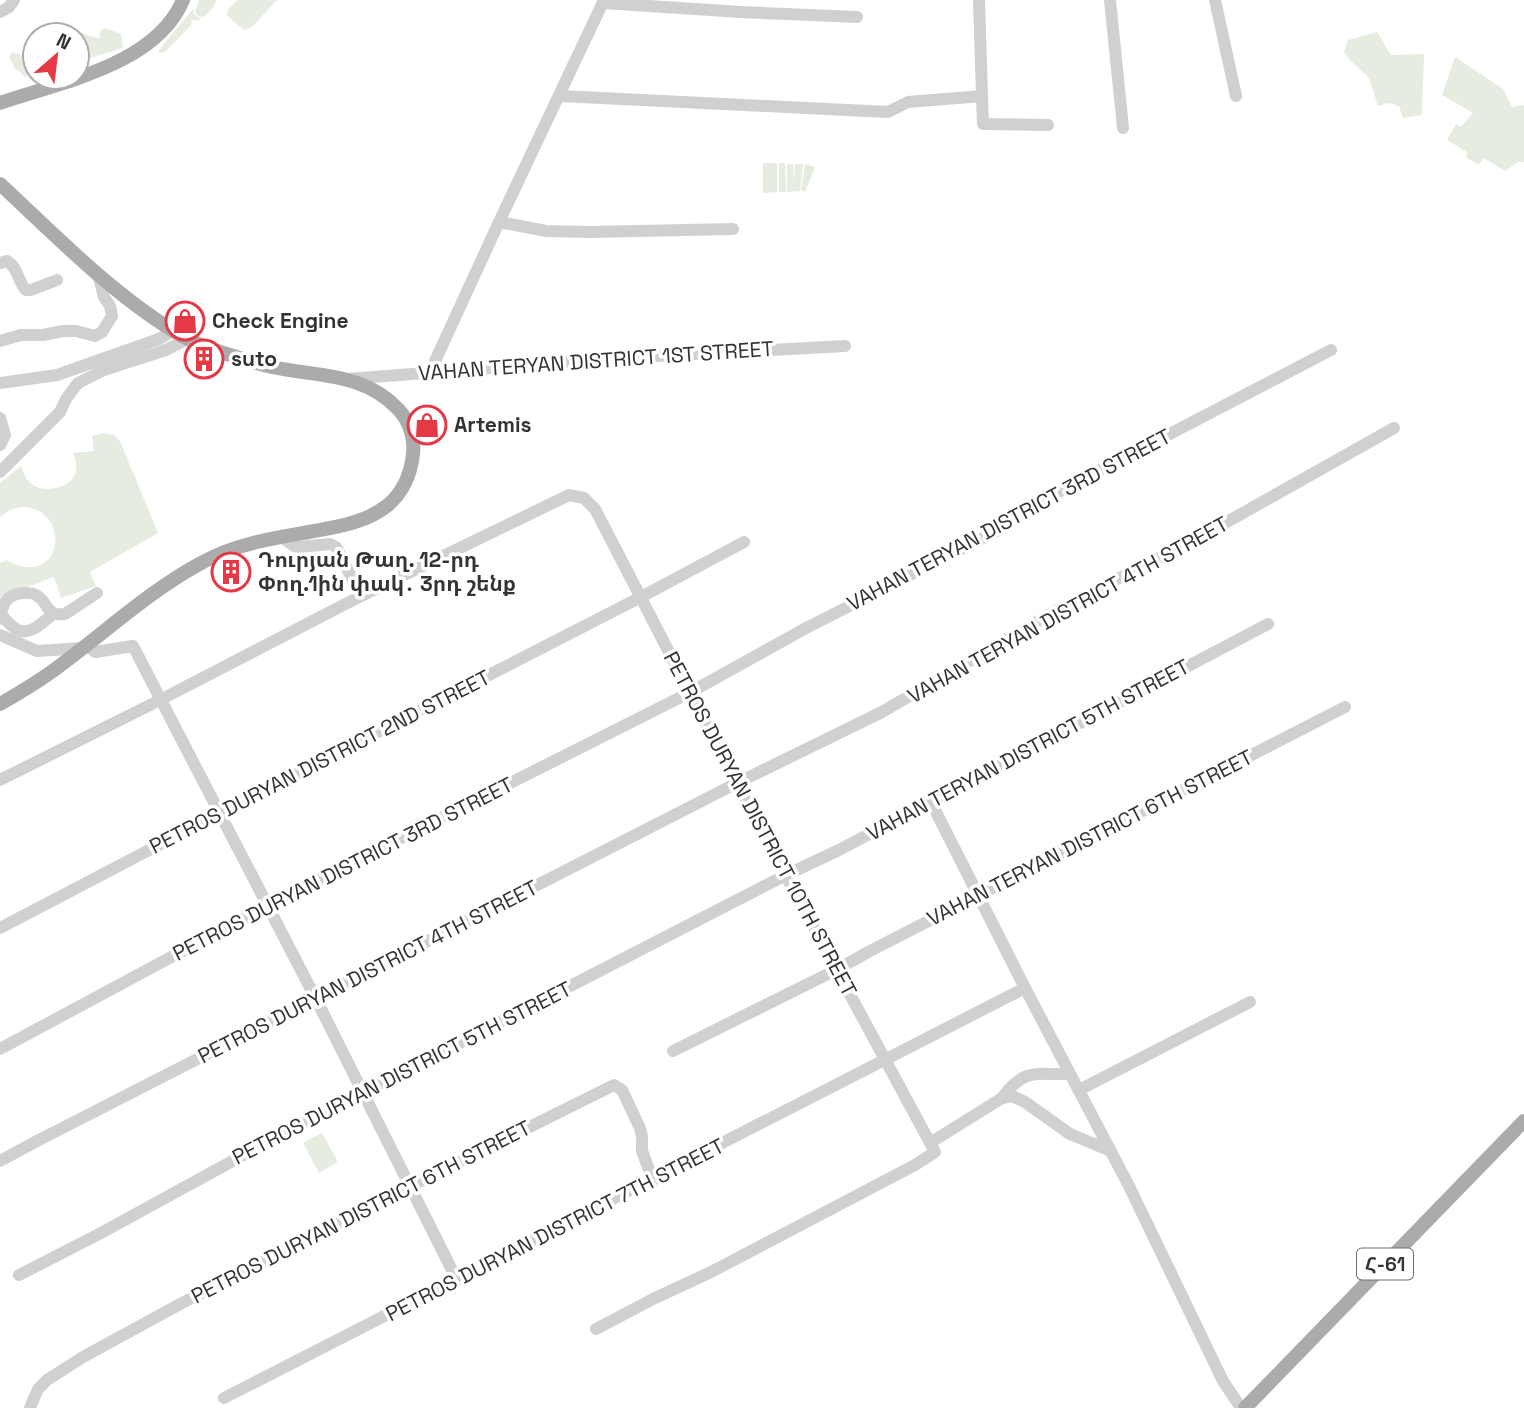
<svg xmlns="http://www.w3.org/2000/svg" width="1524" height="1408" font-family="'Space Grotesk','Noto Sans Armenian',sans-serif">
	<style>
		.green { fill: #e6ecdf }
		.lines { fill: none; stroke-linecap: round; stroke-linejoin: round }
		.minor { stroke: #d0d0d0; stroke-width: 12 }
		.major { stroke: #ababab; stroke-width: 14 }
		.labels { text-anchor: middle; stroke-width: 7; stroke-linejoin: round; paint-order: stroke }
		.shield { fill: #fff; stroke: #707070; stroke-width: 2 }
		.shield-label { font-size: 19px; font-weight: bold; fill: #333 }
		.poi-label { font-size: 21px; font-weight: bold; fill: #333; stroke: #fff; text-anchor: start }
		.street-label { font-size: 21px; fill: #333; stroke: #fff }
	</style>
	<rect width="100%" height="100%" fill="#fff"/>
	<g class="green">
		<path d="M199 0H216C215 6 208 15 202 17L198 16 195 12Z"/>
		<polygon points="238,0 277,0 252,27 245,30 240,27 227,15 228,9"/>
		<polygon points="193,9 194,14 201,19 197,21 192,20 191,25 165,52 162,53 159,52 159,50"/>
		<polygon points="105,28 121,34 123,48 77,62 77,35 62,35 65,29 70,29 99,39 101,30"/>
		<polygon points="1377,32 1391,55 1424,54 1422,115 1403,118 1399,106 1389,103 1378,106 1369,78 1351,61 1344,52 1348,40"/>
		<polygon points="12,52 35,60 35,74 25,77 14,67 9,57"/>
		<polygon points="1455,57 1503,89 1512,107 1524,105 1524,162 1518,162 1505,171 1484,158 1478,165 1466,157 1467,152 1447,140 1456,124 1461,127 1473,113 1442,95"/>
		<polygon points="763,163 777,163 777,192 763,193"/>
		<polygon points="779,163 785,163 786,192 779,192"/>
		<polygon points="787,164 793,164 794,185 795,164 803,164 800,191 787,192"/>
		<polygon points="805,164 815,167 805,192 801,191"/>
		<path d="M104 433 114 435 120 441 158 533 90 572 96 586 61 598 54 577 0 597V563L6 560C63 591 72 511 25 507 15 507 6 511 0 518V483L21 466C24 473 26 481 33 485 44 493 68 488 74 476 78 469 76 460 73 453L94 451 92 436Z"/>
		<polygon points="322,1133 338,1162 319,1173 303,1143"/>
	</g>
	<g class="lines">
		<g class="minor">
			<polyline points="979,0 982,96"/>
			<polyline points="1110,0 1123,128"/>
			<polyline points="1215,0 1236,96"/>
			<polyline points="603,3 741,12 857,17"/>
			<polyline points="0,12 9,7 14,0"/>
			<polyline points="560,96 888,112 908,102 982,96 983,124 1048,125"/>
			<polyline points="499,222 546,231 590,232 733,229"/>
			<path d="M0 263 7 261C18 267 18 282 26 290H31L57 280"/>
			<polyline points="0,341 21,335 43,335 63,331 76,331 95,336 102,332 112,316 110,306 104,297 98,274"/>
			<polyline points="430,372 499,222 604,0"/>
			<polyline points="347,379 619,358 845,346"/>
			<polyline points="0,383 57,375 159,339 173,331"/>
			<polyline points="0,418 5,435 0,445"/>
			<polyline points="0,472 60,412 66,399 78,383 104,370 166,350 187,339"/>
			<polyline points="282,537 294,546 299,547 330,544 336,547 361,596"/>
			<path d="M1 614C5 619 11 627 18 630 31 636 44 621 53 614"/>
			<path d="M0 619C2 604 7 594 23 593 25 593 33 593 34 594 49 600 44 617 65 614L97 593"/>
			<polyline points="0,635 37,651 82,648"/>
			<polyline points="87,644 95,652 133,646 316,999 457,1280"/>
			<polyline points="0,780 160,700 361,596 569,495 584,498 595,509 759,826 935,1152 915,1165 711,1272 653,1299 596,1329"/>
			<polyline points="931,802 1025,988 1129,1186 1223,1381 1241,1408"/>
			<polyline points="0,928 220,813 641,597 744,542"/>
			<polyline points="0,1049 268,905 689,693 808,627 1001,529 1033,505 1331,350"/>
			<polyline points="673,1051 836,970 870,951 1345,707"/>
			<polyline points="1079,1090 1250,1002"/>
			<path d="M1002 1098C1025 1067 1036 1075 1070 1074"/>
			<polyline points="930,1143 1002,1098 1012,1096 1025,1102 1070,1134 1111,1151"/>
			<polyline points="0,1161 35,1142 737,783 882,712 1050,614 1218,527 1394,428"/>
			<polyline points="19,1275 101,1233 271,1140 786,875 839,850 1268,624"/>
			<polyline points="224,1398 1025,988"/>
			<polyline points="30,1408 38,1389 47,1380 83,1357 182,1303 409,1187 614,1085 622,1090 640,1128 642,1137 642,1151 653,1180"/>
		</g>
		<g class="major">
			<path d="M0 103C60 82 156 65 183 0"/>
			<path d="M0 184C56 236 116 298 182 336 203 348 248 361 272 367 318 377 364 372 399 410 409 421 415 438 413 454 411 473 403 492 388 505 366 523 336 527 309 532 274 538 235 544 203 562 152 589 109 629 62 664 43 679 21 692 0 704"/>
			<polyline points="1245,1408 1524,1121"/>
		</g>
	</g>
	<defs>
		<symbol id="shop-ring" viewBox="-11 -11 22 22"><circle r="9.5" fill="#fff" stroke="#e63946" stroke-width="1.5"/><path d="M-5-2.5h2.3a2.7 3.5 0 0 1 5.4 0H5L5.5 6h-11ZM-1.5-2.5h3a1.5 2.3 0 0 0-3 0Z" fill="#e63946"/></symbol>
		<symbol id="building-ring" viewBox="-11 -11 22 22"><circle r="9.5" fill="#fff" stroke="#e63946" stroke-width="1.5"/><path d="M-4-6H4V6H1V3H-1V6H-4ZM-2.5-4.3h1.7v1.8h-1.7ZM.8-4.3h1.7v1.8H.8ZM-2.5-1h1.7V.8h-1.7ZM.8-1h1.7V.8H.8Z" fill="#e63946"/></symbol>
	</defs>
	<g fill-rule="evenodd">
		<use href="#shop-ring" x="163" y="299" width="44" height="44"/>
		<use href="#building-ring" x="182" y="337" width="44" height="44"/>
		<use href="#shop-ring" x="405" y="403" width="44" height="44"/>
		<use href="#building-ring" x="209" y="550" width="44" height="44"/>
	</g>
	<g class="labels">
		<rect class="shield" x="1357" y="1248.5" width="56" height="31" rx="5"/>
		<g class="shield-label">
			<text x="1385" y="1271">Հ-61</text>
		</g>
		<g class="poi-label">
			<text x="212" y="328">Check Engine</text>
			<text x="231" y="366">suto</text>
			<text x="454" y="432">Artemis</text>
			<text x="258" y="567">Դուրյան Թաղ. 12-րդ<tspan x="258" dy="24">Փող.1ին փակ․ 3րդ շենք</tspan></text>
		</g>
		<g class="street-label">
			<text transform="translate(596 361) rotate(-4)" y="7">VAHAN TERYAN DISTRICT 1ST STREET</text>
			<text transform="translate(1009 520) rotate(-28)" y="7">VAHAN TERYAN DISTRICT 3RD STREET</text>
			<text transform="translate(1068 610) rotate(-29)" y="7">VAHAN TERYAN DISTRICT 4TH STREET</text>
			<text transform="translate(1028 750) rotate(-28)" y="7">VAHAN TERYAN DISTRICT 5TH STREET</text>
			<text transform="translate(320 762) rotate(-27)" y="7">PETROS DURYAN DISTRICT 2ND STREET</text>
			<text transform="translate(760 824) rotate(62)" y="7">PETROS DURYAN DISTRICT 10TH STREET</text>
			<text transform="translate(1090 838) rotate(-27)" y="7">VAHAN TERYAN DISTRICT 6TH STREET</text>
			<text transform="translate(343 869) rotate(-27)" y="7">PETROS DURYAN DISTRICT 3RD STREET</text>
			<text transform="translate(368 972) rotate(-27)" y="7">PETROS DURYAN DISTRICT 4TH STREET</text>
			<text transform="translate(402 1073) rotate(-27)" y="7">PETROS DURYAN DISTRICT 5TH STREET</text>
			<text transform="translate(361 1212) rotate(-27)" y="7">PETROS DURYAN DISTRICT 6TH STREET</text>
			<text transform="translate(555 1230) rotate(-27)" y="7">PETROS DURYAN DISTRICT 7TH STREET</text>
		</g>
	</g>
	<g transform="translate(56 56) rotate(28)"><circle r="33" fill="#ffffff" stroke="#adadad" stroke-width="2"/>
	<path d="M0-5L12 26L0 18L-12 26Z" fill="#e63946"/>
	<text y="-10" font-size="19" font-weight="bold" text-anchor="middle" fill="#333333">N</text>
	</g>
</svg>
